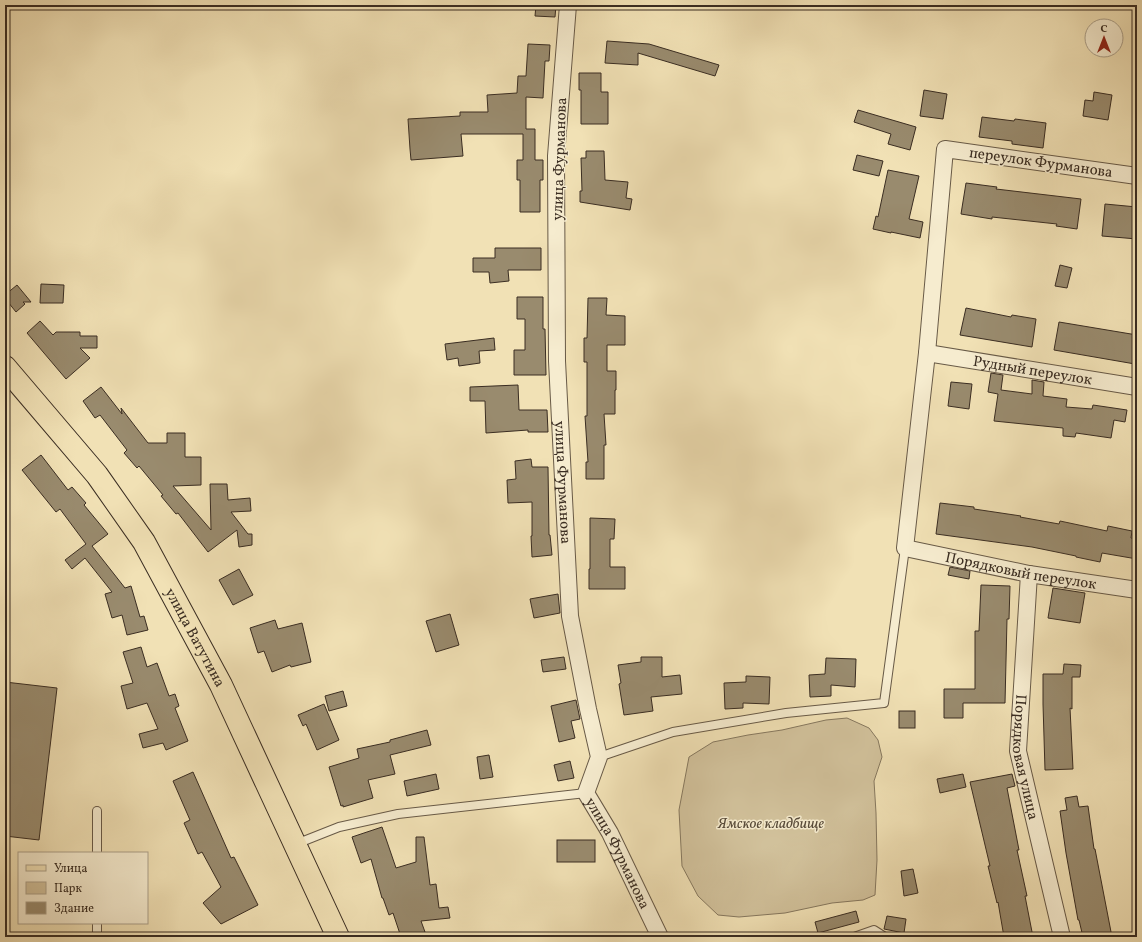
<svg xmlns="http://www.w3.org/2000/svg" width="1142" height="942" font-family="Vollkorn,serif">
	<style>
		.green { fill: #d2c29c; stroke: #86785f }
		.building { fill: #998b6e; stroke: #3a2d22 }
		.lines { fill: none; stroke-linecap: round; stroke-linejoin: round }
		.service-casing { stroke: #685a47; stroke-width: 10 }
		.minor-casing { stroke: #685a47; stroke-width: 18 }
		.primary-casing { stroke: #3a2d22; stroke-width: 24 }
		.service { stroke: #f6eccf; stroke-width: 8 }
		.minor { stroke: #f6eccf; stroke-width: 16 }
		.primary { stroke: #f1e1b5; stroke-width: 22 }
		.labels { text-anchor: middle; stroke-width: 3; stroke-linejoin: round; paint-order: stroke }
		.street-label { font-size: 15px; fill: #3a2d22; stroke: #f6eccf }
		.park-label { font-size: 15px; font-style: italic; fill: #584b3a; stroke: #f6eccf }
	</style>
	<rect width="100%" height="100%" fill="#f1e1b5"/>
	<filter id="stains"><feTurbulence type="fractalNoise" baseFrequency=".005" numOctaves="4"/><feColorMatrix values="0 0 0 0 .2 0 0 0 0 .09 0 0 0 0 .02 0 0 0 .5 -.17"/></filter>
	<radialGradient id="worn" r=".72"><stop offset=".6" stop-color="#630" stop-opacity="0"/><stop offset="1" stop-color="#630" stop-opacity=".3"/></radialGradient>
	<polygon class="green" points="847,718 869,728 878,740 882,757 874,781 876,813 877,860 875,895 863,900 832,903 785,913 739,917 718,915 698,896 682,866 679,810 689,757 713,742 748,735 782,730 826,720"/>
	<g class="building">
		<polygon points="536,5 556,5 555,17 535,16"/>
		<polygon points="607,41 649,44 719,65 715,76 638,53 638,65 605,63"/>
		<polygon points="528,44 550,45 549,61 545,61 543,98 526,97 526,129 535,129 535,160 543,160 543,180 540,180 540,212 520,212 520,180 517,180 517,160 523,160 523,134 461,134 463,156 411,160 410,149 408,119 460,116 460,112 488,112 487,95 517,93 518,76 526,76"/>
		<polygon points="579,73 601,73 601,92 608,92 608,124 581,124 581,90 579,90"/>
		<polygon points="924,90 947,94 943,119 920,116"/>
		<polygon points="1094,92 1112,95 1108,120 1083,116 1085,100 1093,101"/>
		<polygon points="858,110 916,127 910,150 888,144 891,134 854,122"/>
		<polygon points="982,117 1014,121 1015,119 1046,123 1043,148 1012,144 1012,141 979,137"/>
		<polygon points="586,151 604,151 605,180 628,182 626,198 632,199 630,210 580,202 580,191 582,191 581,158 586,158"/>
		<polygon points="857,155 883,161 879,176 853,170"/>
		<polygon points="888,170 919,176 909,219 923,222 920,238 891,232 891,233 873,229 876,216 878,217"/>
		<polygon points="966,183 997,187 996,189 1081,199 1077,229 1056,226 1057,224 992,217 992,219 961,214"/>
		<polygon points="1105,204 1137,207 1137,239 1102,236"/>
		<polygon points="495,248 541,248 541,270 508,270 509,281 490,283 489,272 473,272 473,258 495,258"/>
		<polygon points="1060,265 1072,268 1067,288 1055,286"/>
		<polygon points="41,284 64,285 63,303 40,303"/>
		<polygon points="17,285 31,302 23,302 25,304 16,312 8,302 5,302 5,295"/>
		<polygon points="517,297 543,297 543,329 545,329 546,375 514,375 514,350 525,350 525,319 517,319"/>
		<polygon points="588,298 607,298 606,315 625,316 625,345 607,345 607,371 616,371 616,390 615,390 615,414 604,414 606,445 604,445 604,479 586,479 586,462 588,462 585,416 587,416 587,362 584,362 584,338 587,338"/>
		<polygon points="966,308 1011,317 1012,315 1036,319 1032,347 960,335"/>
		<polygon points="40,321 53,335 56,332 80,332 80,336 97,336 97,348 80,348 90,358 66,379 27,333"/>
		<polygon points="1059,322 1137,335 1137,354 1135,364 1054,350"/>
		<polygon points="494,338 495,350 479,351 480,363 459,366 458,358 447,360 445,344"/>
		<polygon points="991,373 1003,375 1001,390 1032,394 1032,380 1044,382 1043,396 1067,399 1066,407 1092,409 1093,405 1127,410 1125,422 1114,420 1111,438 1076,433 1075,437 1063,436 1063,428 994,421 998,394 988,392"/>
		<polygon points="951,382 972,384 969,409 948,406"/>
		<polygon points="518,385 519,410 547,410 548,432 528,432 528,430 486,433 485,401 470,401 470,387"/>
		<polygon points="101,387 122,414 121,408 148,443 167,443 167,433 185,433 185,457 201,457 201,485 173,486 211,530 210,484 227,484 228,500 250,498 251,511 231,512 248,534 252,534 252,545 239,547 237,530 208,552 178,513 176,514 161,496 163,495 139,466 137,468 124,453 127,450 100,415 95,418 83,401"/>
		<polygon points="41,455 68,490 72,487 86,503 84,505 108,534 92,546 125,588 131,586 140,617 144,616 148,630 127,635 122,615 112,618 105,594 112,592 85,558 72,569 65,560 86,544 60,509 56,512 22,470"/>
		<polygon points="531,459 532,467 548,467 549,535 550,535 552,555 532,557 531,536 532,536 532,502 508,503 507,480 516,479 515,461"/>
		<polygon points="940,503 974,507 974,509 1021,516 1020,517 1059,524 1060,521 1107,531 1108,526 1132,531 1131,538 1137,539 1137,559 1102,553 1100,562 1076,557 1076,556 1032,547 936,534"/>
		<polygon points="590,518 615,519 614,539 610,539 610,567 625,567 625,589 589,589 589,569 590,569"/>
		<polygon points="950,567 970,571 969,579 948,575"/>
		<polygon points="239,569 253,595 233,605 219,580"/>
		<polygon points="981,585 1010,586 1009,619 1007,619 1005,703 963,703 963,718 944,718 944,689 975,689 975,631 979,631"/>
		<polygon points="1053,588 1085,593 1080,623 1048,618"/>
		<polygon points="558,594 560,613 534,618 530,599"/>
		<polygon points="450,614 459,645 436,652 426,621"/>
		<polygon points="275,620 278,629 302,623 311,662 291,667 290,665 272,672 264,651 258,653 250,628"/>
		<polygon points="141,647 147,667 157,663 169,696 175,694 179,706 175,708 188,741 166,750 163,743 143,748 139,734 158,729 147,703 127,709 121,686 133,683 123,652"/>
		<polygon points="564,657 566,669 543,672 541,660"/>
		<polygon points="641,657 662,657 662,677 680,675 682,694 651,697 653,711 624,715 619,684 621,683 618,665 641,662"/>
		<polygon points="826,658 856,659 855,687 831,685 831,696 810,697 809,675 825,674"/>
		<polygon points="1064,664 1081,665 1080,677 1072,677 1072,709 1070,708 1073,769 1045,770 1043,704 1043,674 1063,674"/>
		<polygon points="746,676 770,677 769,704 743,703 743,708 725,709 724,683 746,682"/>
		<polygon points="5,682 57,688 39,840 5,836"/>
		<polygon points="343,691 347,706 329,711 325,696"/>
		<polygon points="576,700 580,719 571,721 575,738 559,742 551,706"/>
		<polygon points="324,704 339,740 317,750 306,724 303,726 298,715"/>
		<rect x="899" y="711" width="16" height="17"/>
		<polygon points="427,730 431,745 390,755 395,774 368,780 373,798 343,807 343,805 341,806 329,767 359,758 357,749 390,742 390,740"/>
		<polygon points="489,755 493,777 480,779 477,757"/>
		<polygon points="570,761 574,778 558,781 554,765"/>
		<polygon points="193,772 231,858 234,857 258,905 221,924 203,903 221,887 202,852 198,854 184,823 190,820 173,781"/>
		<polygon points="436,774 439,789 407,796 404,781"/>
		<polygon points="963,774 966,787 940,793 937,779"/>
		<polygon points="1012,774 1015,786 1007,788 1019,850 1017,850 1027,896 1025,896 1033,937 1004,937 998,902 997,903 988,866 990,866 970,782"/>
		<polygon points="1077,796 1079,807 1088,806 1094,849 1095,849 1112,937 1083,937 1079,920 1078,920 1066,853 1060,811 1067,810 1065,798"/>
		<polygon points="382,827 396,868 416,862 416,837 424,837 430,885 436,884 439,908 448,907 450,918 421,921 425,932 411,937 401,937 393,913 389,915 383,898 382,898 371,859 361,863 352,837"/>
		<rect x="557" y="840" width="38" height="22"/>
		<polygon points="913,869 918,893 904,896 901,871"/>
		<polygon points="856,911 859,922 818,933 815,922"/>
		<polygon points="887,916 906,919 904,933 884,929"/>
	</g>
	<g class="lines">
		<defs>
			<g id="service">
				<polyline points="599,757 673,732 786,713 884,703 905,548"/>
				<polyline points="97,811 97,853"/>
				<polyline points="296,844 339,827 398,814 586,793"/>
				<polyline points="97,923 97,937"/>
				<polyline points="854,937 874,930 885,937"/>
			</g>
			<g id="minor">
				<path id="s1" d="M568 5 556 156 557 361 570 616 588 709 599 757 586 793 610 833 660 937"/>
				<path id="s2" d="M1137 176 945 149 927 353 905 548 1029 574 1137 590"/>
				<path id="s3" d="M927 353 1137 387"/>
				<path id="s4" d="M1029 574 1018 751 1062 937"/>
			</g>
			<g id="primary">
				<path id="s5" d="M5 367 97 475 144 542 221 685 338 937"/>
			</g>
		</defs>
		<use href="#service" class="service-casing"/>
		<use href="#minor" class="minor-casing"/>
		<use href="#primary" class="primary-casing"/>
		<use href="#service" class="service"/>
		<use href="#minor" class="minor"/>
		<use href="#primary" class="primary"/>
	</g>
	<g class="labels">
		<g class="street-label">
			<text transform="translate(559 159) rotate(-88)" y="5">улица Фурманова</text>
			<text transform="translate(1041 162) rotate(8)" y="5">переулок Фурманова</text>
			<text dy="5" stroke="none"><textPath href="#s3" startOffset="107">Рудный переулок</textPath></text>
			<text dy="5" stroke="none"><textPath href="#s1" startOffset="478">улица Фурманова</textPath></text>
			<text dy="5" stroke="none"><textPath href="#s2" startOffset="713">Порядковый переулок</textPath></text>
			<text dy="5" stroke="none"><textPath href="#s5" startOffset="332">улица Ватутина</textPath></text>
			<text dy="5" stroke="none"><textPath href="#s4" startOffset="184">Порядковая улица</textPath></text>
			<text dy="5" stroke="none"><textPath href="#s1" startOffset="862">улица Фурманова</textPath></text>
		</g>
		<g class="park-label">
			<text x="771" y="828">Ямское кладбище</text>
		</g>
	</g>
	<rect width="1142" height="942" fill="none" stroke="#f1e1b5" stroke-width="20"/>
	<rect x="6" y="6" width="1130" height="930" fill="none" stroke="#3a2d22" stroke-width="2"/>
	<rect x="10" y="10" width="1122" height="922" fill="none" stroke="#3a2d22"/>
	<rect x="18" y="852" width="130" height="72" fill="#f6eccf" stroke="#aba08a"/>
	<rect x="26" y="865" width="20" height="6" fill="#f1e1b5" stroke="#aba08a"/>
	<text x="54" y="872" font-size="12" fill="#3a2d22">Улица</text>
	<rect x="26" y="882" width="20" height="12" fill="#d2c29c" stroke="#aba08a"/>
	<text x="54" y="892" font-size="12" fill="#3a2d22">Парк</text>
	<rect x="26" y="902" width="20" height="12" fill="#998b6e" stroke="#aba08a"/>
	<text x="54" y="912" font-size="12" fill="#3a2d22">Здание</text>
	<g transform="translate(1104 38)"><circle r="19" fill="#f6eccf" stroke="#aba08a"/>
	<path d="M0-3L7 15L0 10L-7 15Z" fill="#8f2418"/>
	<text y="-6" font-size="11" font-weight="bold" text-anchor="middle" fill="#3a2d22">С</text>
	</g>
	<rect width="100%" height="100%" filter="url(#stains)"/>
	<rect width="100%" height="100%" fill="url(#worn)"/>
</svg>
